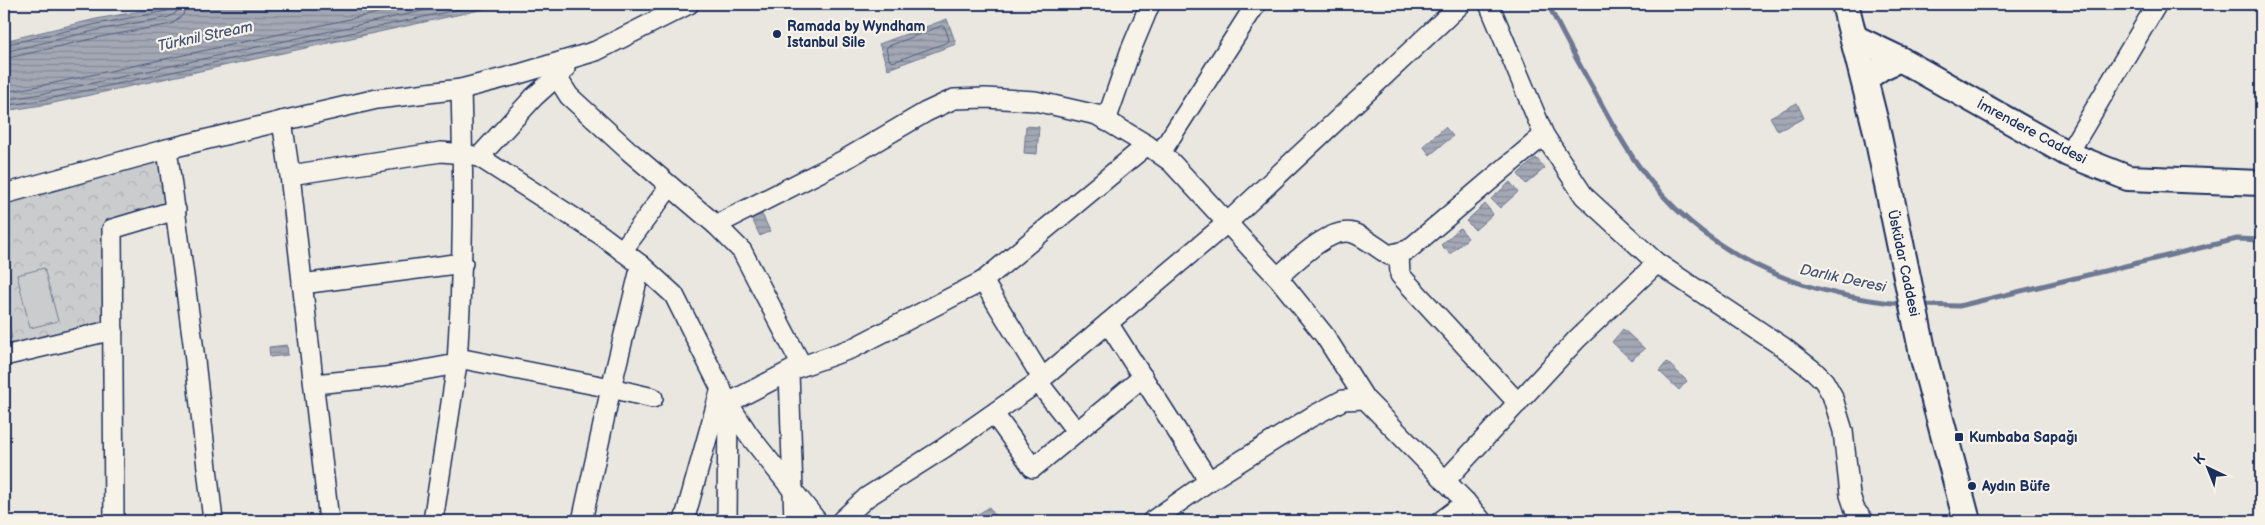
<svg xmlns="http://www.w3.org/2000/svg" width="2265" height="525" font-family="'Balsamiq Sans',sans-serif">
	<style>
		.park { fill: url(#park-crowns); stroke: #737e96 }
		.pitch { fill: #cbcccd; stroke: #737e96 }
		.water { fill: url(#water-rules); stroke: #6d7892 }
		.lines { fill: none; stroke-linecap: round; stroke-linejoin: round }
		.shore { stroke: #515f80; stroke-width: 1 }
		.stream { stroke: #6d7892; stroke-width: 5 }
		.minor-casing { stroke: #1b2f5e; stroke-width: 22 }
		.tertiary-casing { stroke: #1b2f5e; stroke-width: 28 }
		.secondary-casing { stroke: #1b2f5e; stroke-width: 30 }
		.minor { stroke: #f7f3e8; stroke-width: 19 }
		.tertiary { stroke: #f7f3e8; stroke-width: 24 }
		.secondary { stroke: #f7f3e8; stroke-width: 26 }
		.poi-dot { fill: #1b2f5e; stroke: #f7f3e8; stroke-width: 2 }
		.labels { text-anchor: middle; stroke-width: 4.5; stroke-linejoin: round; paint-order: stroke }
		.poi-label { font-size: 14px; font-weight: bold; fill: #1b2f5e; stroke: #f7f3e8; text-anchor: start }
		.street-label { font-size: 14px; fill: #1b2f5e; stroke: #f7f3e8 }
		.water-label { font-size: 15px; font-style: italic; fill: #445378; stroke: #f7f3e8 }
	</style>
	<defs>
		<pattern id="park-crowns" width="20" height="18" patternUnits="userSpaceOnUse" patternTransform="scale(1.25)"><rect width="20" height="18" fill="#cbcccd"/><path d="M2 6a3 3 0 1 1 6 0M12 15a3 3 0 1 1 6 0" fill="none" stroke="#aeb0b2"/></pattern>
		<pattern id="water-rules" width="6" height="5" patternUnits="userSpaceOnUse" patternTransform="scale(1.25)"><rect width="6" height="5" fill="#a3a8b4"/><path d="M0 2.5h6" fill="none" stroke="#848996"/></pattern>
	</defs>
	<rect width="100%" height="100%" fill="#eae7e0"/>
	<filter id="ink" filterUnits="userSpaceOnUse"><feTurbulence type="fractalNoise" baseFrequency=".02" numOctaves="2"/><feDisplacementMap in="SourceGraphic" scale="10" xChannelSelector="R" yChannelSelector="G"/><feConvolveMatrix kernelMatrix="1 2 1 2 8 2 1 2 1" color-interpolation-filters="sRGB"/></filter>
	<g filter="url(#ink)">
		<polygon class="park" points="167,149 176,210 112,229 113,330 4,356 4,194"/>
		<g class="pitch">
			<polygon points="44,268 58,321 30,328 17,275"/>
			<polygon points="4,301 12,338 4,340"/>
		</g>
		<g class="water">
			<polygon points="180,4 507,4 49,104 4,111 4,41 96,19"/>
			<polygon points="947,19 956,44 888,69 879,44"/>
			<polygon points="1797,103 1804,118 1778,131 1770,117"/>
			<polygon points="1026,126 1039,127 1037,154 1024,153"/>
			<polygon points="1445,127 1453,136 1430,155 1423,146"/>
			<polygon points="1536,158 1545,168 1526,184 1518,174"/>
			<polygon points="1510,182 1518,192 1500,208 1491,199"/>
			<polygon points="1485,204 1493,214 1475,230 1466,221"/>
			<polygon points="761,212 770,231 760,236 751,217"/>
			<polygon points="1460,228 1468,238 1450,254 1441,245"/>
			<polygon points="1623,329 1645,349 1631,360 1612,342"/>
			<polygon points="287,345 288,355 270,357 269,347"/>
			<polygon points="1667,362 1687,381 1679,390 1659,371"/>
			<polygon points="989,507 999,521 982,521 977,515"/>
		</g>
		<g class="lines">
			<g class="shore">
				<polygon points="942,26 945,28 949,39 948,42 893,62 890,61 886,49 887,47"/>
				<polyline points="4,45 97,24 167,11 171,8 172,4"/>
				<polyline points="4,52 98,30 169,17 176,13 178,4"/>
				<polyline points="4,59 100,37 172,24 183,15 186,4"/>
				<polyline points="4,92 45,85 419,4"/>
				<polyline points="4,100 47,93 454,4"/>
				<polyline points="4,106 48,99 483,4"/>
			</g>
			<g class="stream">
				<path d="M1548 4C1563 35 1579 64 1596 94 1609 118 1622 143 1638 165 1703 255 1797 295 1904 304"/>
				<polyline points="1920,305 1959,306 2237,239 2261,240"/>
			</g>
			<defs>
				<g id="minor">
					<polyline points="1489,4 1544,135 1584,196 1657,263 1783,347 1814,371 1824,381 1832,395 1843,431 1850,495 1855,510 1864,521"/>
					<polyline points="557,77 569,96 629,151 716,225 742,251 802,366"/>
					<polyline points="282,121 290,175 441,152 464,154 479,157 601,235 641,265 674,295 728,403 749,435 817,521"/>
					<polyline points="1106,121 1130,52 1150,4"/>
					<polyline points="167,149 193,343 213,521"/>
					<polyline points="1160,154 1256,4"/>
					<polyline points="2068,154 2157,4"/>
					<polyline points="479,157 534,97 565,69"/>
					<polyline points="290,175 329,521"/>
					<polyline points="4,194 167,149 282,121 377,99 461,89 519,74 596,51 689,4"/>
					<polyline points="716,225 844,160 926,112 954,99 986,98 1035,101 1097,115 1147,145"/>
					<polyline points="622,251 670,186"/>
					<polyline points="1399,254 1400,275 1518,403"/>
					<path d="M1278 277C1294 263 1329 226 1353 233 1365 237 1377 248 1389 255L1408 250 1544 135"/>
					<polyline points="983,281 1042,378"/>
					<polyline points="302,284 463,263"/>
					<polyline points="1108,323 1209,481"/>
					<polyline points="4,356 113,330"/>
					<polyline points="458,358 611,388 641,265"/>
					<polyline points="789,372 794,521"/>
					<polyline points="1038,382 1077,432"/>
					<path d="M314 384 385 377 457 364C463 272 464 181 461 89"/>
					<polyline points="1365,399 1466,502 1482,521"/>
					<polyline points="728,403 794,369 853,348 983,281 1147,145 1171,162 1279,279 1325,336 1365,399 1343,400 1311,417 1209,481 1152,521"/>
					<polyline points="994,414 1033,468 1143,377"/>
					<polyline points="1445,481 1577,339 1657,263"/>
					<polyline points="114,521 112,229 176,210"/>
					<polyline points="433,521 457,364"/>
					<polyline points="582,521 611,388 653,398"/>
					<polyline points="684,521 721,388"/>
					<polyline points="727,521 728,403"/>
					<polyline points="841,521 867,497 944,448 1038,382 1228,222 1461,4"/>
					<polyline points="1441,521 1466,502"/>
				</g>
				<g id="tertiary">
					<polyline points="1854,37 1900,59 2068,154 2128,178 2261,183"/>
					<polyline points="1864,80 1881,68 1900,59"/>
				</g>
				<polyline id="secondary" points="1845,4 1876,127 1924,359 1967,521"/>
			</defs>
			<use href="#minor" class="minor-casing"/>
			<use href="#tertiary" class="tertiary-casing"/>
			<use href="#secondary" class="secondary-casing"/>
			<use href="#minor" class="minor"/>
			<use href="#tertiary" class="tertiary"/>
			<use href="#secondary" class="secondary"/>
		</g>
	</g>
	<g class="poi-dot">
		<circle cx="777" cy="34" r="5"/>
		<rect x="1954" y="432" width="10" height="10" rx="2.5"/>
		<circle cx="1972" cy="486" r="5"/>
	</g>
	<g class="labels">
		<g class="poi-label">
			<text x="787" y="31">Ramada by Wyndham<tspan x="787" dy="16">Istanbul Sile</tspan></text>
			<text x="1969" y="442">Kumbaba Sapağı</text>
			<text x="1982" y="491">Aydın Büfe</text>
		</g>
		<g class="street-label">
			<text transform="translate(2032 131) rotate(28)" y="5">İmrendere Caddesi</text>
			<text transform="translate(1904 263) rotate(78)" y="5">Üsküdar Caddesi</text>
		</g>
		<g class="water-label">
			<text transform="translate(205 36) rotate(-12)" y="5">Türknil Stream</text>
			<text transform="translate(1843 278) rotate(12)" y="5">Darlık Deresi</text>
		</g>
	</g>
	<rect width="2265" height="525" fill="none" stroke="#f7f3e8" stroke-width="20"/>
	<rect x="10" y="10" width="2245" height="505" fill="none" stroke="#1b2f5e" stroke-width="2" filter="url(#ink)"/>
	<g transform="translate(2208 468) rotate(317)" stroke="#f7f3e8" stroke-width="4" paint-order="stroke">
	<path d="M0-4L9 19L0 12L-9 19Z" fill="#1b2f5e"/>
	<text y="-8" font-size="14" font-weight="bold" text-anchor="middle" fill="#1b2f5e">K</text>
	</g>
</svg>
